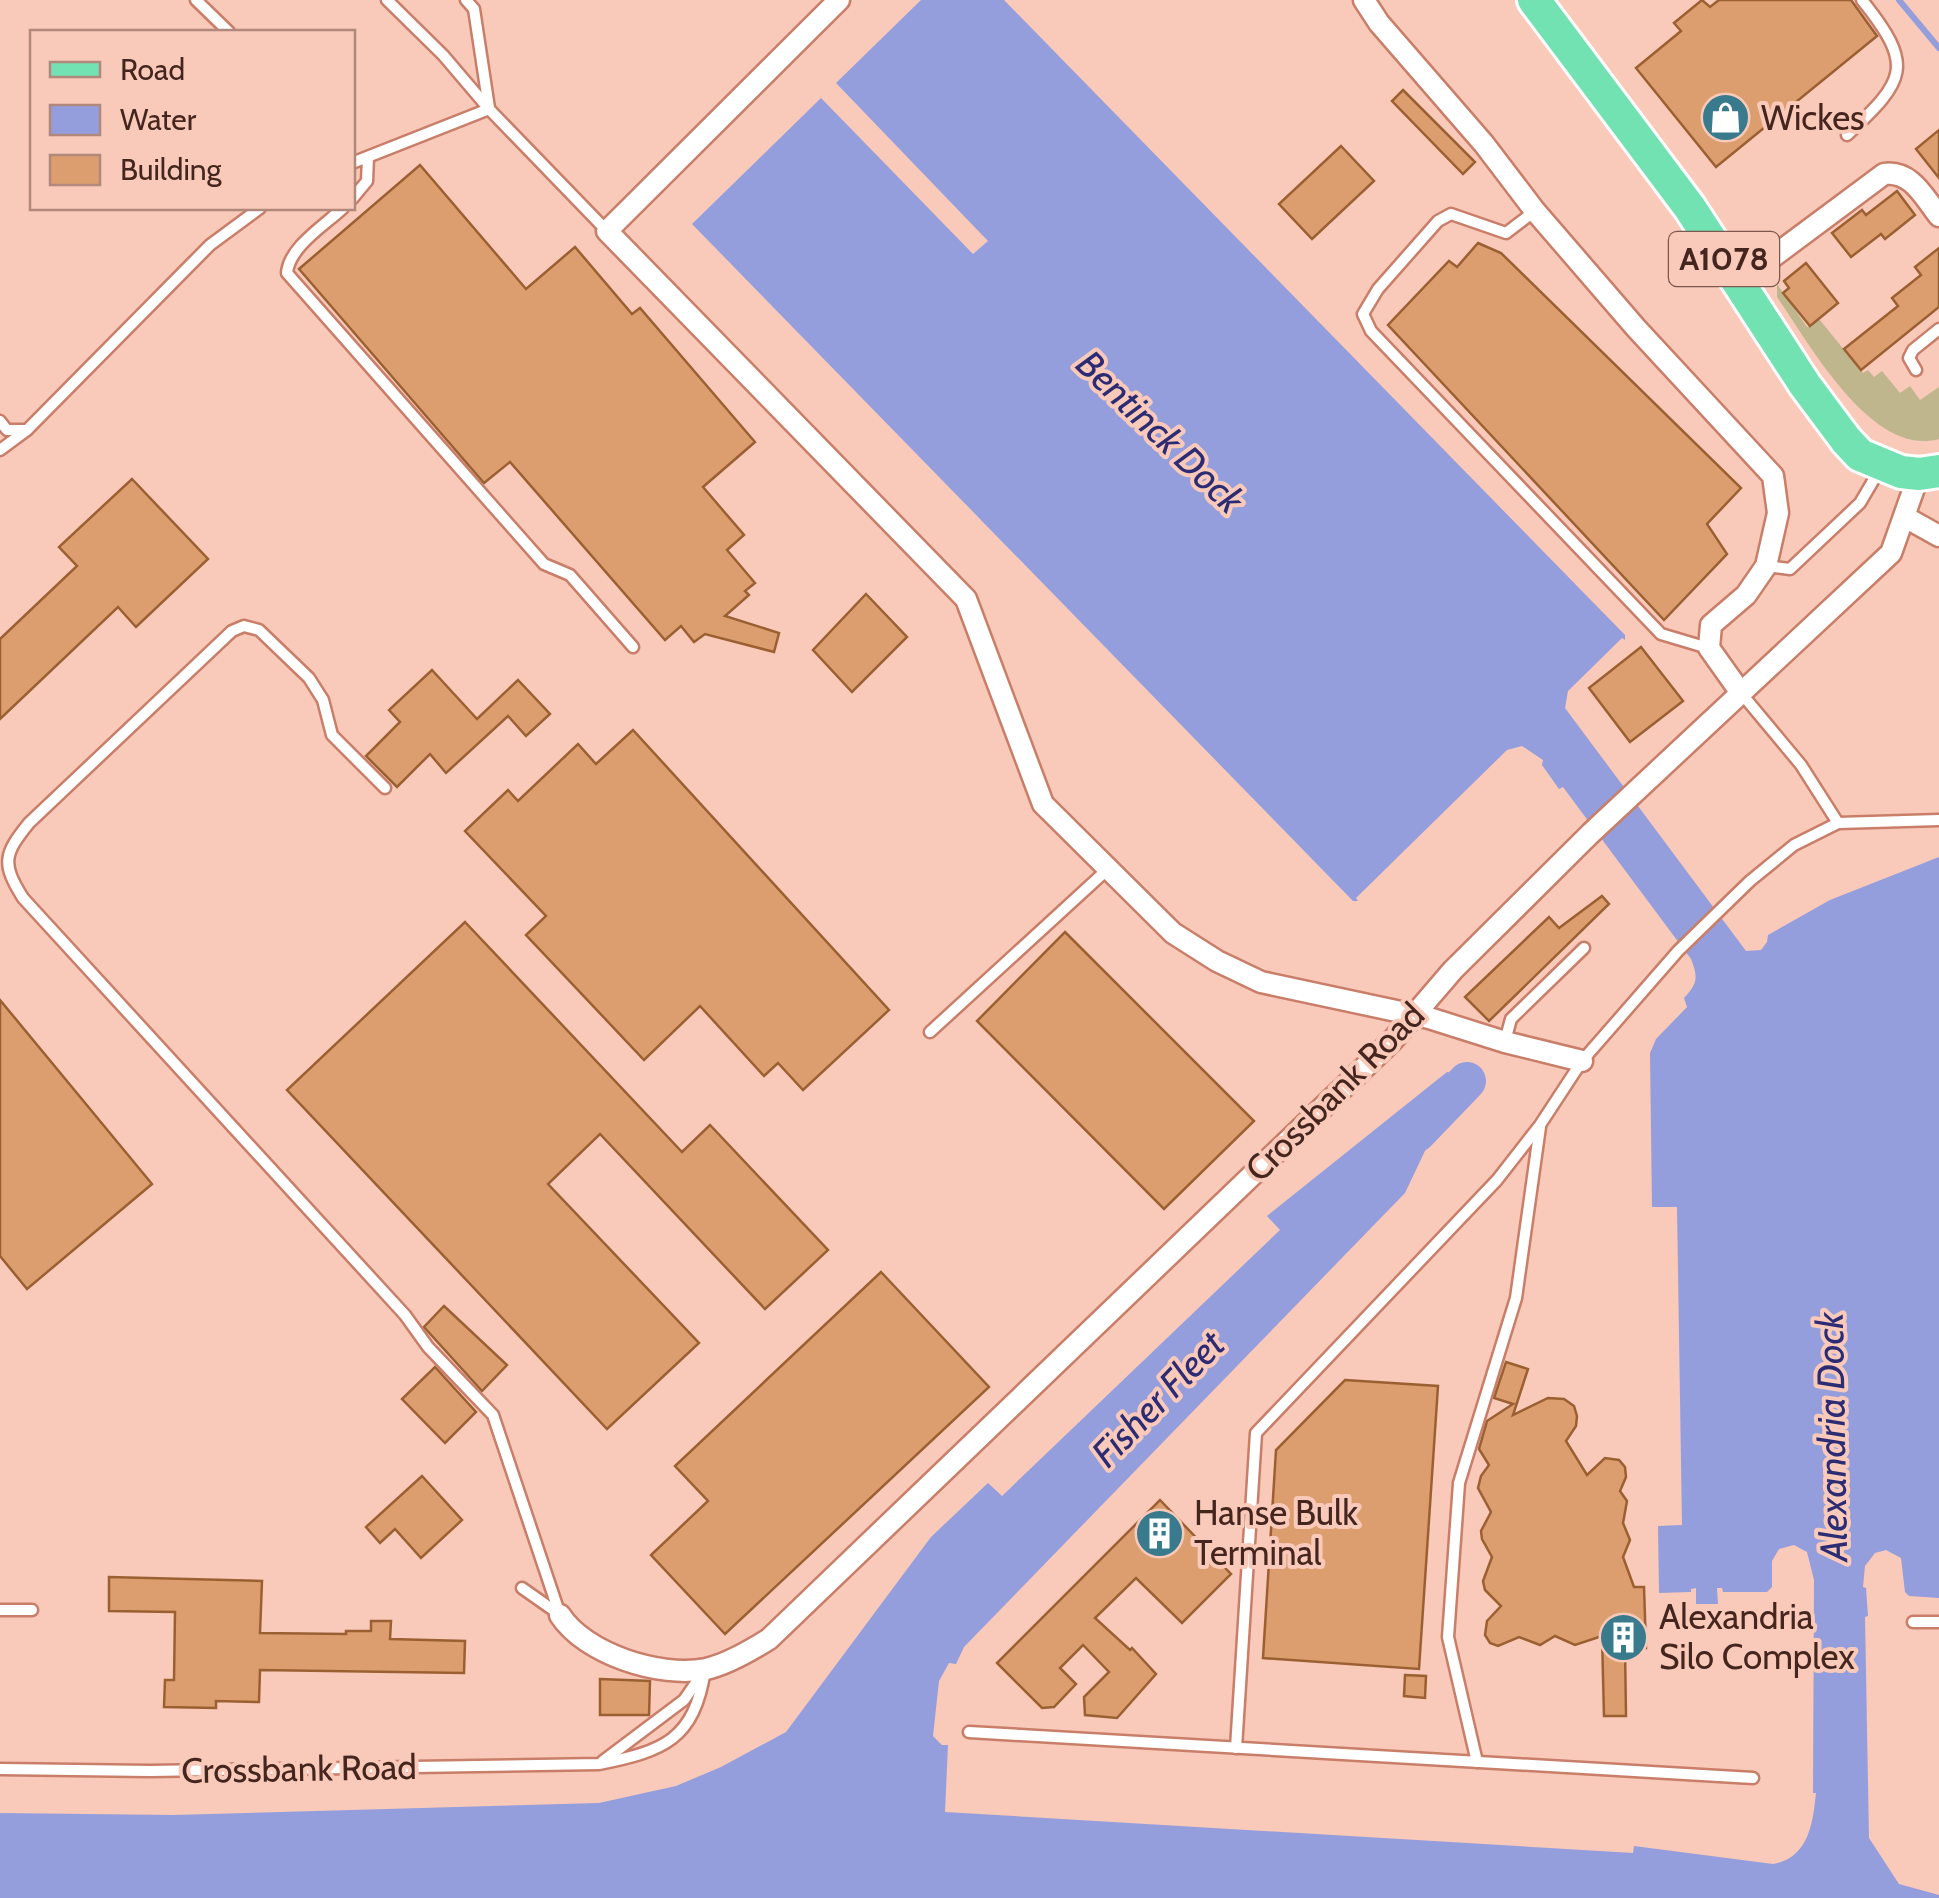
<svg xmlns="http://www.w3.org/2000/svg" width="1939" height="1898" font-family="Cabin,sans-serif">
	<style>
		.green { fill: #bfb68e }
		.water { fill: #949edc }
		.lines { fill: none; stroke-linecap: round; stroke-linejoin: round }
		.stream { stroke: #949edc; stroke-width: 6 }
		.river { stroke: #949edc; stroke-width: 38 }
		.building { fill: #dd9e6f; stroke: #9b6032; stroke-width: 2.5 }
		.lane-casing { stroke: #c87e68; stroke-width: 15 }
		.street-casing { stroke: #c87e68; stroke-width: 25 }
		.primary-casing { stroke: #fff; stroke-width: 38 }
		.lane { stroke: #fff; stroke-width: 10 }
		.street { stroke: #fff; stroke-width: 20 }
		.primary { stroke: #73e2b3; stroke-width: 32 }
		.labels { text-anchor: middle; stroke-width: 8; stroke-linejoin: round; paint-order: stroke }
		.shield { fill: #f9c9ba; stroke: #7b574d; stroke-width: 2.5 }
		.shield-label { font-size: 32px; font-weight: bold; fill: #45261e }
		.poi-label { font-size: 35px; fill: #45261e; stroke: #f9c9ba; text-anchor: start }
		.street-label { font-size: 35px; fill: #45261e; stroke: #f9c9ba }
		.water-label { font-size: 38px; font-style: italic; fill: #2b2c74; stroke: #f9c9ba }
	</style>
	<rect width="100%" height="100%" fill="#f9c9ba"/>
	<path class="green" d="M1777 284 1807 327 1819 319 1863 373 1868 370 1874 377 1882 371 1900 393 1910 386 1920 400 1939 387V439C1872 458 1809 343 1777 297Z"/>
	<path class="water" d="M921 0H1004L1625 635V640L1622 638 1568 691 1565 708 1746 951 1761 950 1767 942 1768 935 1830 900 1939 857V1598L1909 1596 1905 1592 1901 1558 1886 1550 1875 1553 1865 1566 1863 1587 1866 1588 1868 1616 1865 1617 1869 1838 1899 1884 1939 1895V1898H0V1813L173 1815 599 1803 676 1786 721 1767 786 1732 931 1537 988 1483 1002 1496 1280 1230 1267 1216 1447 1072 1461 1075 1405 1193 964 1647 956 1664 949 1663 939 1681 933 1736 942 1745H948L945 1812 1633 1853 1634 1846 1773 1864C1809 1858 1813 1822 1816 1793H1813L1814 1580 1807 1552 1794 1545 1779 1549 1772 1561V1587L1767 1592H1723L1722 1588H1717L1718 1604H1696V1588L1691 1589V1592L1659 1593 1658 1526 1682 1525 1677 1207H1652L1650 1053 1656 1039 1687 1007 1684 998C1698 983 1698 977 1691 959L1563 787 1559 789 1542 765 1543 760 1522 746 1507 750 1356 898 1358 901H1353L692 224 821 98 973 254 988 241 836 83Z"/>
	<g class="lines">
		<polyline class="stream" points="1899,0 1939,48"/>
		<polyline class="river" points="1417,1133 1467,1081"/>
	</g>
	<g class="building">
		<polygon points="1702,0 1710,7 1719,0 1851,0 1877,36 1716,167 1636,68 1681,31 1674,23"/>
		<polygon points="1403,90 1475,162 1463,174 1392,101"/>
		<polygon points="1939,130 1939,178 1916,149"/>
		<polygon points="1341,146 1374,181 1312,239 1279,204"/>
		<polygon points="420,165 526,289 575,247 632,314 640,308 755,442 703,487 744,535 727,550 755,583 745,591 749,595 725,616 779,633 774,652 705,634 694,642 681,626 665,640 510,462 484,483 299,269"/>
		<polygon points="1897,191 1915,215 1885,239 1881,234 1851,257 1832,233 1862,210 1866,215"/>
		<polygon points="1478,243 1501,253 1741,488 1707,524 1727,554 1664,620 1388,325 1449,261 1457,267"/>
		<polygon points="1939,248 1939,307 1861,370 1844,349 1898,306 1892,298 1921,275 1915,267"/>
		<polygon points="1806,263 1838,303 1810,326 1783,293 1789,288 1784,281"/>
		<polygon points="132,479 208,559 136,627 118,607 0,719 0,639 77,566 59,547"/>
		<polygon points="866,594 907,637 852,692 813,650"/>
		<polygon points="1641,647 1683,701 1630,742 1589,688"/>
		<polygon points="432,670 477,719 518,680 550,714 526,736 508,716 446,773 430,754 397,787 366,756 400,722 389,710"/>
		<polygon points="633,730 889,1010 803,1090 778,1063 764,1076 700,1006 644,1060 526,935 546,916 465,831 508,790 518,801 578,744 596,764"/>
		<polygon points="1602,896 1609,904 1489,1021 1465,997 1549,917 1559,928"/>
		<polygon points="465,922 682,1152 710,1125 828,1250 765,1309 600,1134 548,1184 699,1343 607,1429 287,1090"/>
		<polygon points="1065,932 1254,1121 1164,1209 977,1021"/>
		<polygon points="0,1000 152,1184 27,1289 0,1256"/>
		<polygon points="881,1272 989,1387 725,1634 651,1555 708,1501 675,1466"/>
		<polygon points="444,1306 507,1365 482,1391 424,1327"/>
		<polygon points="1506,1362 1528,1369 1513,1415 1548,1398 1564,1399 1574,1406 1577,1416 1576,1426 1566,1441 1587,1475 1605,1458 1619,1460 1625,1467 1626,1477 1620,1491 1627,1501 1623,1523 1630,1540 1623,1557 1634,1587 1644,1587 1646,1648 1625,1648 1626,1716 1604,1716 1602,1636 1575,1645 1555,1636 1540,1645 1519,1637 1498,1646 1490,1643 1485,1635 1487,1621 1501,1606 1485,1590 1483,1581 1492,1557 1482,1539 1481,1531 1491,1512 1478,1488 1481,1476 1489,1465 1479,1449 1487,1421 1513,1404 1494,1398"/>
		<polygon points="435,1367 476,1412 445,1443 402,1399"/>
		<polygon points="1345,1380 1438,1386 1419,1669 1263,1658 1276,1450"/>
		<polygon points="422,1476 462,1520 421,1558 395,1529 380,1543 366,1527"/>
		<polygon points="1160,1500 1231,1574 1182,1623 1136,1578 1095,1618 1130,1650 1132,1648 1156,1674 1117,1718 1085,1715 1084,1697 1109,1672 1083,1645 1060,1668 1076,1684 1054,1707 1042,1708 997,1663"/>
		<polygon points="109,1577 262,1581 260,1633 346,1634 346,1631 371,1631 371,1621 391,1621 390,1639 465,1641 464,1673 260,1670 259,1702 216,1701 216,1708 164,1707 165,1680 174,1680 175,1612 109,1611"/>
		<polygon points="1405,1675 1426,1676 1425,1698 1404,1696"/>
		<polygon points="600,1679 650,1681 649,1715 600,1715"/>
	</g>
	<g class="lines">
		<defs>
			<g id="lane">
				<polyline points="196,0 229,32"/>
				<polyline points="387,0 443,55 489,109"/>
				<polyline points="466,0 474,9 489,108"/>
				<path d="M1847 135C1906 80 1915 66 1862 0"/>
				<polyline points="352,163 489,109 607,231"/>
				<polyline points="352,199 367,181 368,157"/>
				<path d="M343 208C325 225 289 247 287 273L544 564 570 575 633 647"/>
				<polyline points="1535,211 1506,233 1451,214 1438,221 1378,289 1363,314 1371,331 1661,634 1708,648"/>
				<polyline points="1916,370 1909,358 1913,350 1939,329"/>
				<polyline points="0,421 7,430 27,430 210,245 260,208"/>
				<polyline points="0,450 27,430"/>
				<polyline points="1766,566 1790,569 1860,503 1880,469"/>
				<polyline points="1741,693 1801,765 1838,823"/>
				<path d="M385 788 332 735 323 700 309 678 259 630 244 626 232 631 29 823C4 854 1 863 23 898L405 1315 428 1347 493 1415 560 1615"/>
				<polyline points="930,1032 1109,868"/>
				<polyline points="1505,1041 1511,1019 1584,948"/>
				<polyline points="522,1588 559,1614"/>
				<polyline points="0,1610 32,1610"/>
				<polyline points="1913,1622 1939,1622"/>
				<polyline points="969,1732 1753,1778"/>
				<polyline points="1236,1748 1256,1433 1497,1180 1540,1125 1582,1061 1678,951 1750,881 1794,845 1838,823 1939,820"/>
				<polyline points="603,1761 684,1700 702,1674"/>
				<polyline points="1477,1762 1448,1637 1459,1483 1516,1298 1540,1127"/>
				<path d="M0 1769 150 1771 599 1764C664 1751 694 1740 705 1670"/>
			</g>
			<g id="street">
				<polyline points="839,0 607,231 966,599 1043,804 1173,933 1217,961 1261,982 1429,1018 1505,1042 1582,1061"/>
				<polyline points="1364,0 1379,23 1484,144 1535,211 1636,328 1773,476 1778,513 1766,566 1746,595 1711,625 1709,648 1741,693"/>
				<path d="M1739 282 1884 174C1911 170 1924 197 1939 216"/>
				<polyline points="1905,517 1939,536"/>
				<path d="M560 1615C585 1654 660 1678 706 1669 728 1664 750 1651 769 1639L1392 1041 1453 970 1590 834 1891 553 1919 474"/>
			</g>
			<polyline id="primary" points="1534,0 1690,208 1805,385 1846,440 1860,455 1901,472 1919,474 1939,471"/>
		</defs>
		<use href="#lane" class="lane-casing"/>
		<use href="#street" class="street-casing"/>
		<use href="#primary" class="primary-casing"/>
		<use href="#lane" class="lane"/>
		<use href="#street" class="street"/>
		<use href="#primary" class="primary"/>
	</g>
	<defs>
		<symbol id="shop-disc" viewBox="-11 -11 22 22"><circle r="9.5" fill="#397b8c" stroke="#f9c9ba"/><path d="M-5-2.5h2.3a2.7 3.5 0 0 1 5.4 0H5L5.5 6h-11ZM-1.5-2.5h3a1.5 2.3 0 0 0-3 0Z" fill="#fff"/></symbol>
		<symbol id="building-disc" viewBox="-11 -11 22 22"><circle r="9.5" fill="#397b8c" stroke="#f9c9ba"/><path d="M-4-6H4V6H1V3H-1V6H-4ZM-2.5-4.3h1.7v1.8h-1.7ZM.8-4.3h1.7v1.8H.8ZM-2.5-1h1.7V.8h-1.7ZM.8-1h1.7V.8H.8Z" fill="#fff"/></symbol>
	</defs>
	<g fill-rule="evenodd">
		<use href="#shop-disc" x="1698" y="90" width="55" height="55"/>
		<use href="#building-disc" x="1132" y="1506" width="55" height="55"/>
		<use href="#building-disc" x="1596" y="1610" width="55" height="55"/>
	</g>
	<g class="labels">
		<rect class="shield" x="1669" y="232" width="110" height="54" rx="8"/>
		<g class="shield-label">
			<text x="1724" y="270">A1078</text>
		</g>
		<g class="poi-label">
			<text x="1761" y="130">Wickes</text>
			<text x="1194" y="1525">Hanse Bulk<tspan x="1194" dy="40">Terminal</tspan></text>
			<text x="1659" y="1629">Alexandria<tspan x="1659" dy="40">Silo Complex</tspan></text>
		</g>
		<g class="street-label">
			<text transform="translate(1335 1092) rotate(-45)" y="12">Crossbank Road</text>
			<text transform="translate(299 1769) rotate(-1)" y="12">Crossbank Road</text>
		</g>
		<g class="water-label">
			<text transform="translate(1160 432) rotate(44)" y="13">Bentinck Dock</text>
			<text transform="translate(1158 1399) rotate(-46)" y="13">Fisher Fleet</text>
			<text transform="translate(1832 1437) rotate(-91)" y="13">Alexandria Dock</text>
		</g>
	</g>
	<rect x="30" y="30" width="325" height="180" fill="#f9c9ba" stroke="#b1887c" stroke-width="2.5"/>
	<rect x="50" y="62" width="50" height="15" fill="#73e2b3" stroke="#b1887c" stroke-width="2.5"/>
	<text x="120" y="80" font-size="30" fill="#45261e">Road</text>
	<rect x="50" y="105" width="50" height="30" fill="#949edc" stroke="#b1887c" stroke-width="2.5"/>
	<text x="120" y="130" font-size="30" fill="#45261e">Water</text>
	<rect x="50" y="155" width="50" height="30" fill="#dd9e6f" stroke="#b1887c" stroke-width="2.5"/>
	<text x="120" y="180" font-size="30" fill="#45261e">Building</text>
</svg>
